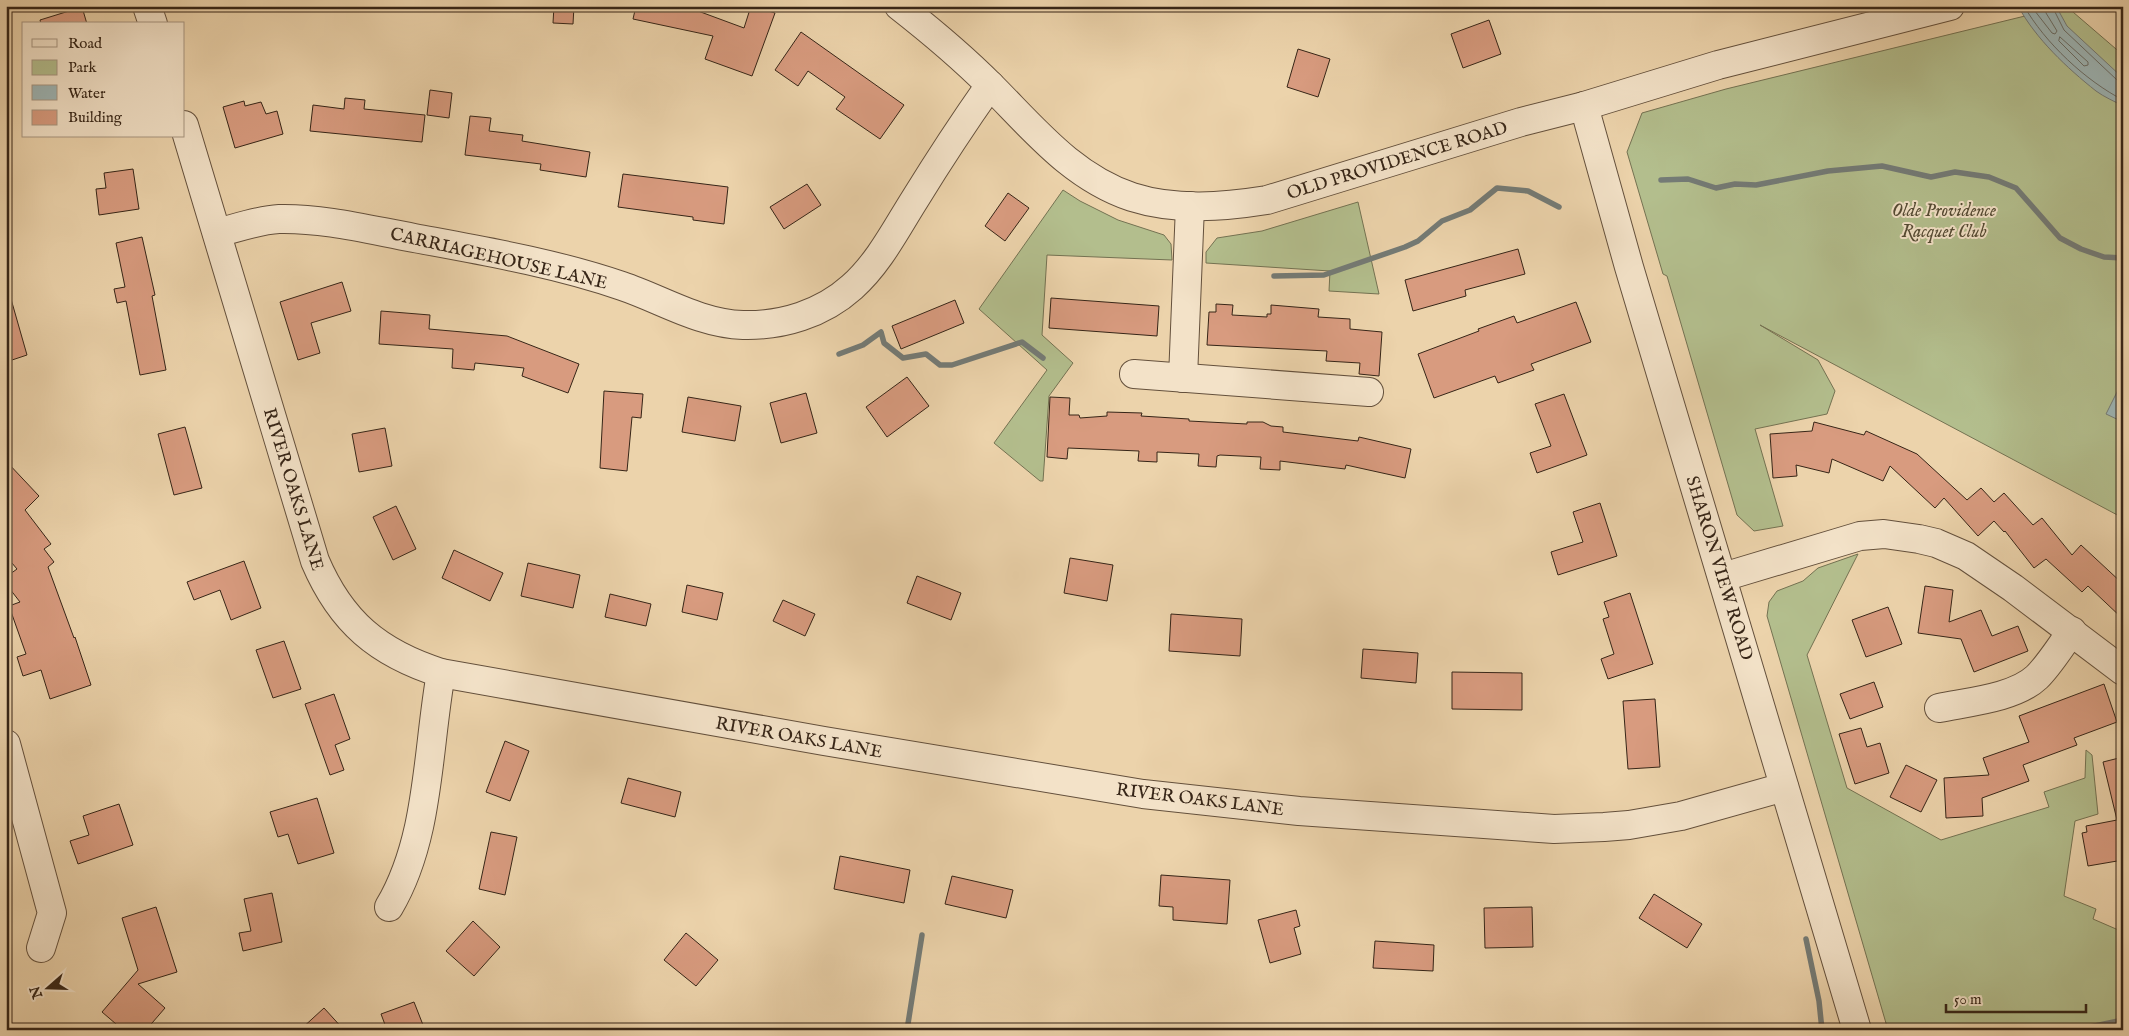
<svg xmlns="http://www.w3.org/2000/svg" width="2129" height="1036" font-family="'IM FELL English',serif">
	<style>
		.green { fill: #b3be8d; stroke: #747252 }
		.water { fill: #9db5b5; stroke: #747b76 }
		.lines { fill: none; stroke-linecap: round; stroke-linejoin: round }
		.shore { stroke: #6a6d66; stroke-width: 1 }
		.stream { stroke: #747b76; stroke-width: 5.5 }
		.building { fill: #d89b7f; stroke: #362517 }
		.minor-casing { stroke: #64503c; stroke-width: 30 }
		.minor { stroke: #f3e2c8; stroke-width: 28 }
		.labels { text-anchor: middle; stroke-width: 4; stroke-linejoin: round; paint-order: stroke }
		.street-label { font-size: 18px; fill: #362517; stroke: #f3e2c8 }
		.park-label { font-size: 18px; font-style: italic; fill: #554b34; stroke: #f3e2c8 }
	</style>
	<rect width="100%" height="100%" fill="#ecd3ab"/>
	<filter id="stains"><feTurbulence type="fractalNoise" baseFrequency=".004" numOctaves="4"/><feColorMatrix values="0 0 0 0 .2 0 0 0 0 .09 0 0 0 0 .02 0 0 0 .5 -.17"/></filter>
	<radialGradient id="worn" r=".72"><stop offset=".6" stop-color="#630" stop-opacity="0"/><stop offset="1" stop-color="#630" stop-opacity=".3"/></radialGradient>
	<g class="green">
		<polygon points="2066,6 2123,55 2123,518 1760,325 1818,360 1835,391 1827,414 1755,429 1783,526 1754,531 1737,515 1667,276 1663,274 1627,152 1642,113 1726,89"/>
		<polygon points="1063,190 1080,201 1118,220 1164,235 1171,244 1172,260 1047,255 1042,335 1073,363 1049,396 1043,481 1040,481 994,443 1047,370 979,309"/>
		<polygon points="1358,202 1379,294 1329,291 1330,271 1206,263 1206,252 1217,238 1262,231"/>
		<polygon points="1858,554 1807,655 1847,788 1941,840 2049,807 2044,792 2085,778 2086,750 2092,755 2098,814 2075,821 2064,896 2096,909 2093,919 2123,932 2123,1030 1888,1030 1767,616 1769,602 1777,591 1803,581 1818,568"/>
	</g>
	<g class="water">
		<path d="M2018 6H2056L2067 26 2123 78V106C2114 101 2104 97 2096 91 2067 68 2036 39 2018 6Z"/>
		<polygon points="2121,384 2123,385 2123,422 2106,414"/>
	</g>
	<g class="lines">
		<g class="shore">
			<path d="M2024 6C2045 43 2086 81 2123 100"/>
			<polyline points="2031,6 2052,33 2055,34 2057,31 2046,13 2045,6"/>
			<polyline points="2052,6 2064,30 2117,80 2123,82"/>
			<polygon points="2060,37 2088,62 2088,65 2084,66 2059,41"/>
		</g>
		<g class="stream">
			<polyline points="1661,180 1688,179 1716,188 1735,184 1756,185 1828,171 1882,166 1931,177 1955,172 1989,177 2016,188 2060,238 2081,249 2104,257 2123,258"/>
			<polyline points="1274,276 1324,275 1405,247 1418,241 1442,221 1470,210 1497,188 1528,191 1559,207"/>
			<polyline points="839,354 863,345 881,332 884,343 903,358 926,354 940,365 952,365 1022,342 1043,358"/>
			<polyline points="1806,939 1819,1001 1822,1030"/>
			<polyline points="907,1030 922,935"/>
			<polyline points="2076,1030 2123,1020"/>
		</g>
	</g>
	<g class="building">
		<polygon points="554,6 574,6 573,24 553,23"/>
		<polygon points="636,6 699,6 698,11 744,28 751,6 775,13 752,76 705,59 713,36 633,19"/>
		<polygon points="82,7 87,24 41,24 40,20"/>
		<polygon points="1489,20 1501,54 1463,68 1451,34"/>
		<polygon points="801,32 904,105 880,139 836,109 845,97 808,71 798,86 775,70"/>
		<polygon points="1298,49 1330,59 1318,97 1287,87"/>
		<polygon points="430,90 452,93 449,118 427,115"/>
		<polygon points="345,98 365,100 364,109 425,115 422,142 310,131 313,105 344,109"/>
		<polygon points="244,101 245,106 261,102 266,114 277,111 283,134 235,148 223,107"/>
		<polygon points="470,116 491,118 489,131 523,135 522,141 590,152 586,177 540,170 541,164 465,155"/>
		<polygon points="133,169 139,209 99,215 96,189 106,188 104,173"/>
		<polygon points="623,174 728,187 724,224 693,220 693,217 618,207"/>
		<polygon points="807,184 821,205 784,229 770,207"/>
		<polygon points="1008,193 1029,208 1005,241 985,226"/>
		<polygon points="142,237 155,295 152,296 166,370 140,375 126,301 117,303 114,289 125,287 116,243"/>
		<polygon points="1518,249 1525,274 1465,290 1466,296 1413,311 1405,280"/>
		<polygon points="342,282 351,311 311,323 320,353 298,360 280,302"/>
		<polygon points="1051,298 1159,306 1157,336 1049,328"/>
		<polygon points="11,299 27,355 6,362 6,300"/>
		<polygon points="955,300 964,323 901,349 892,326"/>
		<polygon points="1576,302 1591,342 1531,364 1534,370 1498,383 1495,376 1434,398 1418,354 1479,331 1478,329 1514,316 1517,323"/>
		<polygon points="1216,304 1233,305 1232,315 1267,317 1267,314 1271,314 1271,305 1319,309 1318,317 1350,319 1350,329 1382,332 1379,376 1359,374 1360,363 1326,361 1327,351 1207,345 1209,312 1216,312"/>
		<polygon points="381,311 430,315 429,329 507,336 579,364 568,393 522,376 524,368 475,363 474,370 452,368 453,349 379,344"/>
		<polygon points="907,377 929,406 887,437 866,407"/>
		<polygon points="604,391 643,394 641,418 632,417 627,471 600,468"/>
		<polygon points="806,393 817,433 781,443 770,403"/>
		<polygon points="1564,394 1587,455 1537,473 1530,453 1551,446 1535,404"/>
		<polygon points="688,397 741,406 735,441 682,432"/>
		<polygon points="1050,397 1070,398 1069,415 1079,415 1080,418 1107,416 1107,412 1142,413 1141,416 1189,419 1189,421 1247,424 1247,422 1263,422 1271,426 1283,427 1283,432 1358,441 1359,437 1411,449 1405,478 1346,465 1345,469 1280,461 1280,470 1260,469 1261,457 1220,455 1217,456 1216,467 1198,466 1199,454 1157,452 1157,462 1138,461 1139,451 1068,448 1067,459 1047,457"/>
		<polygon points="1814,422 1864,435 1866,431 1917,454 1967,500 1981,488 1994,502 2004,493 2033,525 2042,518 2072,555 2081,545 2123,584 2123,619 2088,586 2082,592 2046,559 2034,568 2005,531 2004,532 1994,521 1978,536 1944,498 1935,508 1890,466 1883,481 1832,459 1829,473 1796,465 1797,476 1773,478 1770,434 1812,431"/>
		<polygon points="185,427 202,488 174,495 158,434"/>
		<polygon points="385,428 392,466 359,472 352,434"/>
		<polygon points="6,461 39,496 25,510 51,544 44,549 54,562 48,567 74,638 75,637 91,685 50,699 41,670 23,676 17,657 26,654 9,606 20,602 6,584 6,577 17,569 6,556"/>
		<polygon points="1600,503 1617,556 1558,575 1551,552 1583,542 1573,512"/>
		<polygon points="396,506 416,549 393,560 373,517"/>
		<polygon points="454,550 503,573 490,601 442,578"/>
		<polygon points="1070,558 1113,565 1107,601 1064,593"/>
		<polygon points="244,561 261,608 231,620 220,590 194,600 187,582"/>
		<polygon points="528,563 580,575 573,608 521,596"/>
		<polygon points="917,576 961,593 951,620 907,603"/>
		<polygon points="687,585 723,593 717,620 682,612"/>
		<polygon points="1925,586 1953,590 1949,622 1981,610 1992,636 2018,626 2028,651 1974,672 1961,639 1918,633"/>
		<polygon points="1630,593 1653,664 1608,679 1601,659 1614,654 1603,619 1609,617 1604,602"/>
		<polygon points="610,594 651,604 646,626 605,617"/>
		<polygon points="783,600 815,614 805,636 773,621"/>
		<polygon points="1888,607 1902,644 1866,657 1852,620"/>
		<polygon points="1171,614 1242,619 1240,656 1169,651"/>
		<polygon points="284,641 301,689 273,698 256,650"/>
		<polygon points="1363,649 1418,653 1416,683 1361,678"/>
		<polygon points="1452,672 1522,673 1522,710 1452,709"/>
		<polygon points="1874,682 1883,707 1850,719 1840,694"/>
		<polygon points="2104,684 2117,722 2074,738 2077,745 2023,765 2029,781 1982,798 1983,816 1946,818 1944,778 1989,775 1983,758 2029,742 2019,716"/>
		<polygon points="334,694 350,739 335,745 344,770 330,775 305,704"/>
		<polygon points="1655,699 1660,767 1628,769 1623,701"/>
		<polygon points="1861,728 1867,747 1880,743 1889,773 1855,784 1839,734"/>
		<polygon points="505,741 529,751 510,801 486,792"/>
		<polygon points="2123,757 2123,860 2088,866 2082,833 2087,832 2086,826 2117,820 2103,762"/>
		<polygon points="1906,765 1937,780 1921,812 1890,797"/>
		<polygon points="628,778 681,792 675,817 621,803"/>
		<polygon points="317,798 334,853 298,864 288,834 278,837 270,812"/>
		<polygon points="119,804 133,845 78,864 70,841 89,835 83,816"/>
		<polygon points="491,832 517,837 505,895 479,889"/>
		<polygon points="840,856 910,870 904,903 834,889"/>
		<polygon points="1161,875 1230,880 1227,924 1173,920 1173,907 1159,906"/>
		<polygon points="952,876 1013,890 1006,918 945,904"/>
		<polygon points="272,893 282,942 243,951 239,933 251,931 244,899"/>
		<polygon points="1654,894 1702,924 1687,948 1639,918"/>
		<polygon points="156,907 177,972 138,984 165,1008 146,1030 123,1030 102,1012 138,970 122,918"/>
		<polygon points="1532,907 1533,947 1485,948 1484,908"/>
		<polygon points="1296,910 1300,926 1294,928 1301,954 1270,963 1258,920"/>
		<polygon points="473,921 500,947 474,976 446,951"/>
		<polygon points="686,933 718,960 696,986 664,960"/>
		<polygon points="1375,941 1434,945 1433,971 1373,968"/>
		<polygon points="414,1002 425,1030 387,1030 381,1014"/>
		<polygon points="324,1008 344,1030 300,1030"/>
	</g>
	<g class="lines">
		<defs>
			<g id="minor">
				<polyline points="147,6 153,24"/>
				<path d="M899 6C931 31 962 57 991 86 1034 129 1072 177 1132 197 1176 211 1223 207 1267 200L1521 122 1584 106 1718 65 1950 6"/>
				<polyline points="1584,106 1629,267 1857,1030"/>
				<path d="M184 125 315 561C341 622 378 653 441 673L824 741 1143 794 1299 811 1554 829 1604 827 1629 825 1681 816 1784 787"/>
				<path d="M217 233C237 228 258 220 279 219 324 218 370 230 414 238 484 251 555 263 622 286 661 299 700 324 743 325 782 326 822 314 852 287 879 263 896 229 915 199 939 160 964 122 990 85"/>
				<polyline points="1134,374 1369,392"/>
				<polyline points="1183,378 1190,206"/>
				<polyline points="1723,577 1860,536 1884,534 1919,539 1936,543 1966,556 2013,588 2123,671"/>
				<path d="M1939 708C1968 702 2015 698 2037 677 2050 664 2060 647 2072 631"/>
				<polyline points="6,744 52,913 41,948"/>
				<path d="M389 907C430 838 427 751 441 673"/>
			</g>
		</defs>
		<use href="#minor" class="minor-casing"/>
		<use href="#minor" class="minor"/>
	</g>
	<g class="labels">
		<g class="street-label">
			<text transform="translate(1397 160) rotate(-17)" y="6">OLD PROVIDENCE ROAD</text>
			<text transform="translate(499 258) rotate(13)" y="6">CARRIAGEHOUSE LANE</text>
			<text transform="translate(294 489) rotate(73)" y="6">RIVER OAKS LANE</text>
			<text transform="translate(1720 568) rotate(73)" y="6">SHARON VIEW ROAD</text>
			<text transform="translate(799 737) rotate(10)" y="6">RIVER OAKS LANE</text>
			<text transform="translate(1200 799) rotate(7)" y="6">RIVER OAKS LANE</text>
		</g>
		<g class="park-label">
			<text x="1944" y="216">Olde Providence<tspan x="1944" dy="21">Racquet Club</tspan></text>
		</g>
	</g>
	<rect width="2129" height="1036" fill="none" stroke="#ecd3ab" stroke-width="25"/>
	<rect x="8" y="8" width="2114" height="1021" fill="none" stroke="#362517" stroke-width="2.5"/>
	<rect x="12" y="12" width="2104" height="1011" fill="none" stroke="#362517"/>
	<rect x="22" y="22" width="162" height="115" fill="#f3e2c8" stroke="#a79681"/>
	<rect x="32" y="39" width="25" height="8" fill="#f3e2c8" stroke="#a79681"/>
	<text x="68" y="48" font-size="15" fill="#362517">Road</text>
	<rect x="32" y="60" width="25" height="15" fill="#b3be8d" stroke="#a79681"/>
	<text x="68" y="72" font-size="15" fill="#362517">Park</text>
	<rect x="32" y="85" width="25" height="15" fill="#9db5b5" stroke="#a79681"/>
	<text x="68" y="98" font-size="15" fill="#362517">Water</text>
	<rect x="32" y="110" width="25" height="15" fill="#d89b7f" stroke="#a79681"/>
	<text x="68" y="122" font-size="15" fill="#362517">Building</text>
	<g transform="translate(48 988) rotate(250)" stroke="#f3e2c8" stroke-width="4" paint-order="stroke">
	<path d="M0-4L9 19L0 12L-9 19Z" fill="#362517"/>
	<text y="-8" font-size="14" font-weight="bold" text-anchor="middle" fill="#362517">N</text>
	</g>
	<path d="M1946 1004v8h140v-8" fill="none" stroke="#362517" stroke-width="2.5"/>
	<text x="1954" y="1004" font-size="15" fill="#362517" stroke="#f3e2c8" stroke-width="4" paint-order="stroke">50 m</text>
	<rect width="100%" height="100%" filter="url(#stains)"/>
	<rect width="100%" height="100%" fill="url(#worn)"/>
</svg>
